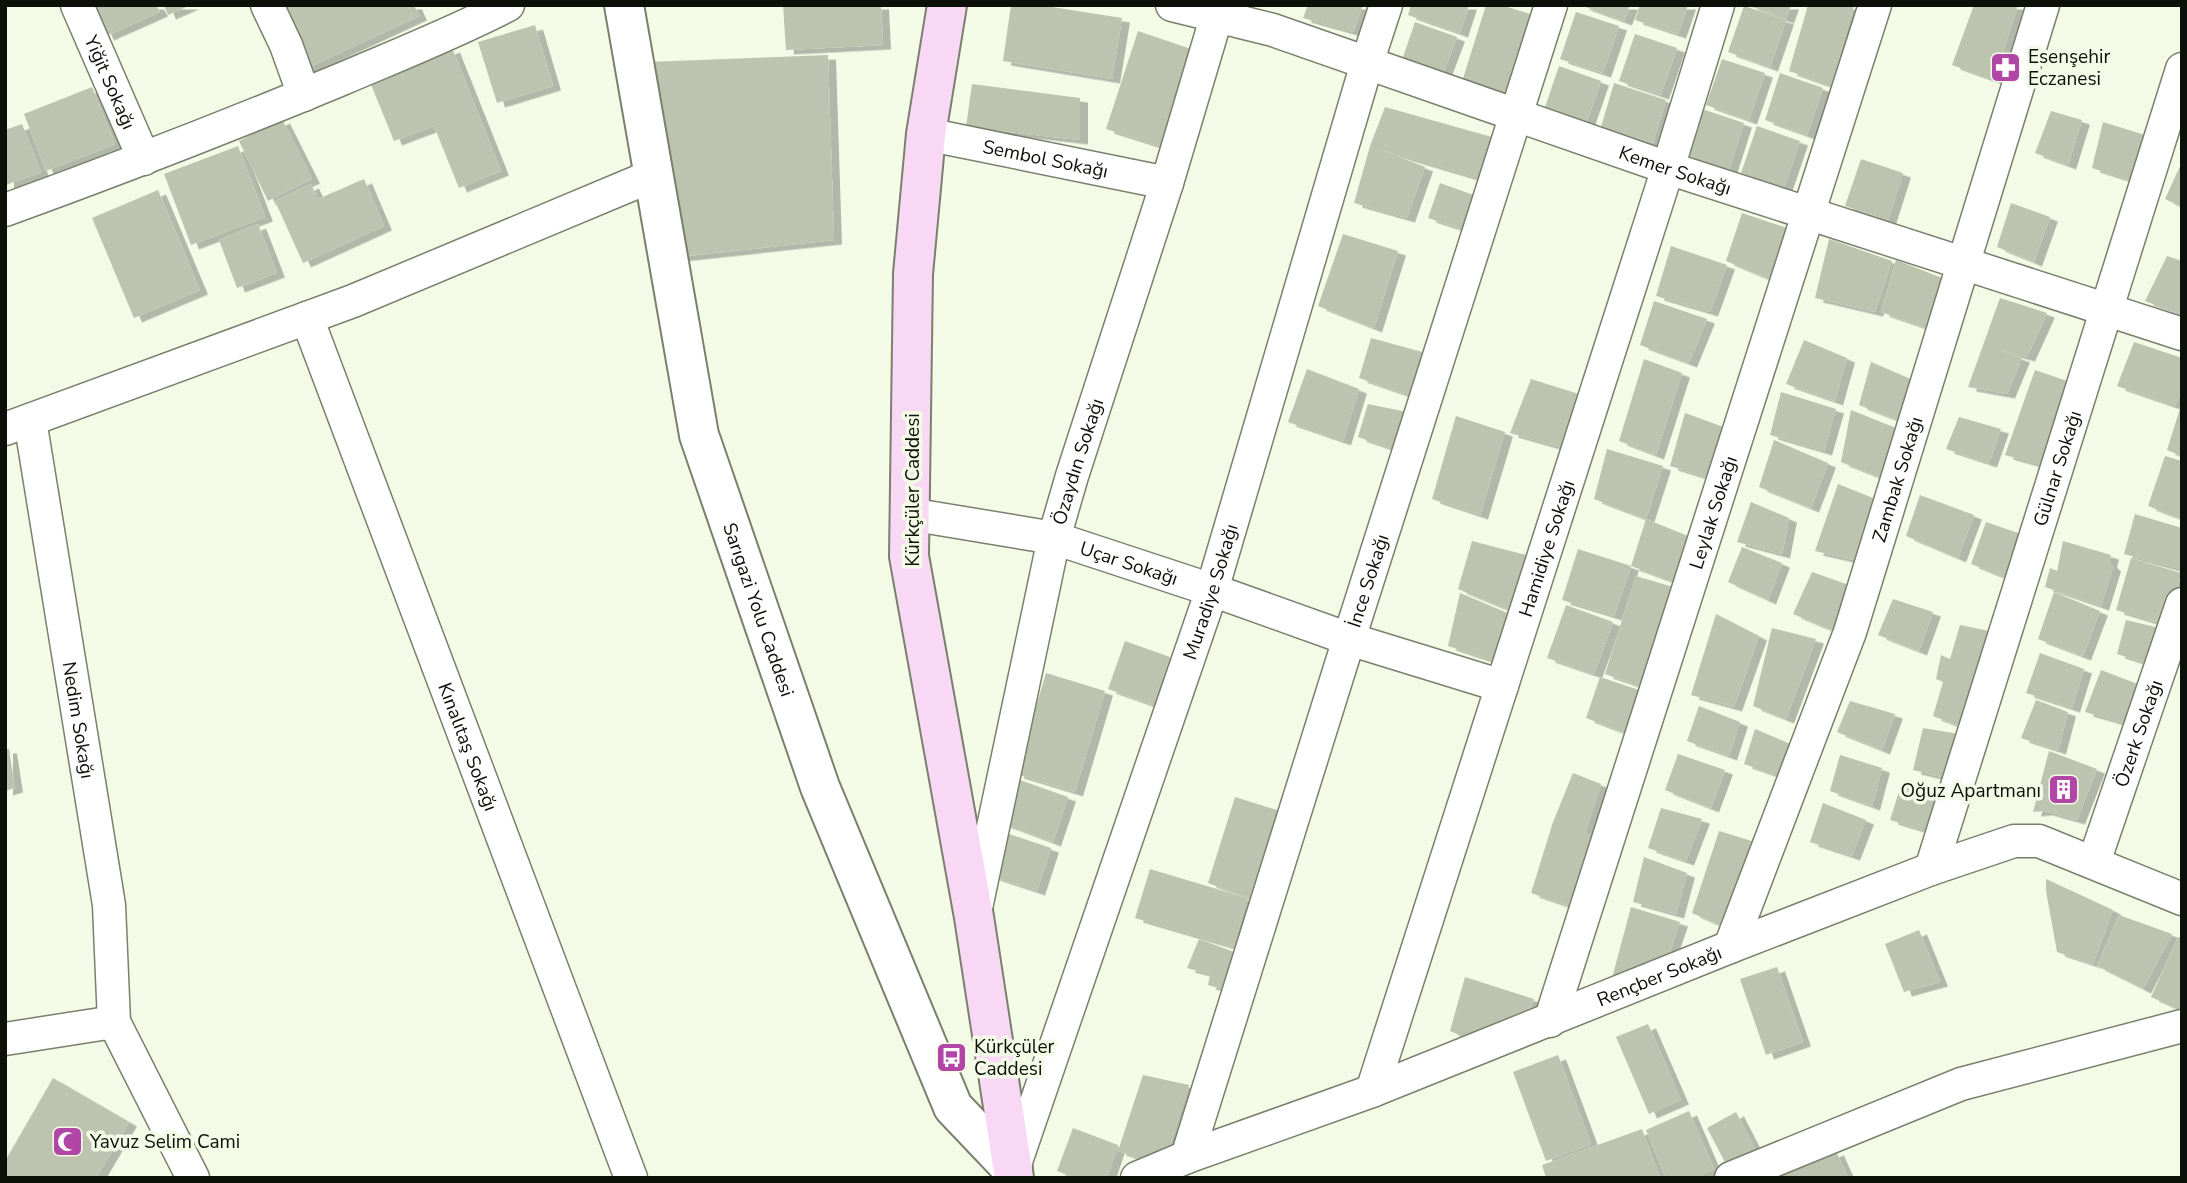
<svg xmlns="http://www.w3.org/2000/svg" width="2187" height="1183" font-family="'Nunito Sans',sans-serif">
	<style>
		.building { fill: #bcc4af; filter: url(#shadow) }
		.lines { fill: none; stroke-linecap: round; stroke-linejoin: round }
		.minor-casing { stroke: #79806d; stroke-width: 35 }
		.tertiary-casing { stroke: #79806d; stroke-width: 42 }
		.secondary-casing { stroke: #79806d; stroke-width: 42 }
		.minor { stroke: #fff; stroke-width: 32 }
		.tertiary { stroke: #fff; stroke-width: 38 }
		.secondary { stroke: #f9d8f5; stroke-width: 38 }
		.labels { text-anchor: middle; stroke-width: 7; stroke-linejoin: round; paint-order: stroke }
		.poi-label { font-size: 19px; fill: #0d1009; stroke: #f3fbe6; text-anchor: start }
		.street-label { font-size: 19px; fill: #0d1009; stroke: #f3fbe6 }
	</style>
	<defs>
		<filter id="shadow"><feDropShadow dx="8" dy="4.5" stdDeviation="0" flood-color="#0004"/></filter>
	</defs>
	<rect width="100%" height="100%" fill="#f3fbe6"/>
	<g class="building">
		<polygon points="92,5 156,5 160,12 106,36"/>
		<polygon points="164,5 191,5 168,15"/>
		<polygon points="275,5 414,5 419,16 305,69"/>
		<polygon points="783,5 881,5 883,45 786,50"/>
		<polygon points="1011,5 1039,5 1122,18 1112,79 1003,61"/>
		<polygon points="1308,5 1363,5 1353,32 1303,18"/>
		<polygon points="1411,5 1469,5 1460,33 1408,15"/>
		<polygon points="1486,5 1501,5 1530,14 1505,98 1461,85"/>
		<polygon points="1580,5 1630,5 1624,21"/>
		<polygon points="1640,5 1688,5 1678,34 1635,20"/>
		<polygon points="1747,5 1791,5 1786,19"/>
		<polygon points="1808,5 1854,5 1831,86 1789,71"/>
		<polygon points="1974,5 2018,5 1994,80 1952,65"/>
		<polygon points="1744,6 1786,20 1770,67 1728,52"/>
		<polygon points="1576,12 1619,26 1603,73 1560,59"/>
		<polygon points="1415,22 1457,37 1443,74 1402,60"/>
		<polygon points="535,25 553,86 497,103 478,42"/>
		<polygon points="1138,31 1194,50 1163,147 1106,129"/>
		<polygon points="1635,34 1677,48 1661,95 1619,81"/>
		<polygon points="452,48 501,171 459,188 434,126 394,141 370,82"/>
		<polygon points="828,55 834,240 678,257 648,62"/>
		<polygon points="1722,59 1765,73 1749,120 1706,105"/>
		<polygon points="1559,66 1601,81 1585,127 1543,113"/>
		<polygon points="1780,73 1823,88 1807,135 1765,120"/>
		<polygon points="1614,83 1666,100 1653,143 1601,127"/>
		<polygon points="972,84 1080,98 1080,140 966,127"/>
		<polygon points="92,87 115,144 46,171 24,114"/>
		<polygon points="1385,107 1492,137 1480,179 1379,149 1425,167 1407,218 1354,203 1370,146"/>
		<polygon points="1702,109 1744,123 1729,170 1686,155"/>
		<polygon points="2051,111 2082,120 2068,165 2035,153"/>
		<polygon points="282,119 312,179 268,201 239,141"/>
		<polygon points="2103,122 2148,136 2136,182 2092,168"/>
		<polygon points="22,124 41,172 6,185 5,130"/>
		<polygon points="1757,126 1800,141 1784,188 1741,173"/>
		<polygon points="238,146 265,217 191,245 164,174"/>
		<polygon points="1861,159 1903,173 1888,220 1845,206"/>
		<polygon points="2182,162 2182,207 2165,199"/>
		<polygon points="364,179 384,226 303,263 275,201 311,184 318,199"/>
		<polygon points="1440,183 1479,197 1465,230 1428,218"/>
		<polygon points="158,190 200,290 134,318 92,218"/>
		<polygon points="2011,203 2050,217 2034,262 1997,247"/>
		<polygon points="1742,213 1793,230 1774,281 1726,261"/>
		<polygon points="258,224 277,273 237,288 219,240"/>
		<polygon points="1343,234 1398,251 1374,328 1318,306"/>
		<polygon points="1829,239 1892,261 1875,312 1815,298"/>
		<polygon points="1671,246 1727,265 1710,312 1656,296"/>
		<polygon points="2167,256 2182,261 2182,315 2145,301"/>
		<polygon points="1896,260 1955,283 1942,333 1881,312"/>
		<polygon points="2000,298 2047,313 2027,357 1997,349 2022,358 2007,394 1968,387"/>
		<polygon points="1654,301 1707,319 1689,363 1640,345"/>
		<polygon points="1371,338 1426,353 1411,396 1359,378"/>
		<polygon points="1804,340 1847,358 1835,401 1786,384"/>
		<polygon points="2134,342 2182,358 2180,374 2182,388 2175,406 2117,386"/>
		<polygon points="1644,359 1682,373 1656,455 1619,441"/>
		<polygon points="1871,362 1913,380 1903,422 1859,405"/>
		<polygon points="1307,369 1359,389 1343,441 1288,422"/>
		<polygon points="2035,370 2073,383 2044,466 2005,455"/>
		<polygon points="1531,379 1582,395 1563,448 1510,433"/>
		<polygon points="1781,392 1836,409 1824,451 1770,435"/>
		<polygon points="2182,402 2182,456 2167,450"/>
		<polygon points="1368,404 1407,412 1393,449 1358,437"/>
		<polygon points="1851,410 1901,430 1892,482 1841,462"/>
		<polygon points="1685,413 1729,429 1715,480 1670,466"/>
		<polygon points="1456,416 1505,432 1480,515 1432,499"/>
		<polygon points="1959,417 2001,429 1989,463 1946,449"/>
		<polygon points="1774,440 1828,463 1811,508 1759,487"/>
		<polygon points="1607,449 1663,466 1646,519 1594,499"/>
		<polygon points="2165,456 2182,461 2182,519 2148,506"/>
		<polygon points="1838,484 1873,498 1854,560 1815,551"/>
		<polygon points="1920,495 1974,515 1958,558 1906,536"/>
		<polygon points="1751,502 1789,518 1782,554 1737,542"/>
		<polygon points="2135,514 2182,528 2182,559 2180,569 2124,554"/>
		<polygon points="1646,519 1693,538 1680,584 1631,566"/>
		<polygon points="1986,522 2021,534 2006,578 1971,564"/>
		<polygon points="1472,541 1534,557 1514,612 1458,589"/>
		<polygon points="2063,541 2111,555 2109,563 2113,567 2101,606 2045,587 2050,568 2057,571"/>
		<polygon points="1742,547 1782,563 1768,600 1728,582"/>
		<polygon points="1578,549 1631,566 1614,616 1562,600"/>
		<polygon points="2131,558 2181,573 2175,600 2165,598 2156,622 2116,610"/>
		<polygon points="1812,572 1852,586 1834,631 1793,614"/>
		<polygon points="1636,576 1680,589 1646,688 1605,674"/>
		<polygon points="2054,592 2100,611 2083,656 2038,639"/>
		<polygon points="1460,593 1517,617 1499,663 1448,646"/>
		<polygon points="1893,599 1933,612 1919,651 1878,635"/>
		<polygon points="1566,605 1613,622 1594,674 1547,658"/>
		<polygon points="1716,614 1759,636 1734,707 1691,695"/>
		<polygon points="2126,620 2168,630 2155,666 2117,654"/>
		<polygon points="1960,625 1994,632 1967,729 1933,716 1943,682 1936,679 1941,655 1950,659"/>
		<polygon points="1772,628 1816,639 1786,719 1753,706"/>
		<polygon points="1125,641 1170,657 1153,705 1108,689"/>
		<polygon points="2040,653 2084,669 2072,708 2026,693"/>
		<polygon points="2101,670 2148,688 2134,726 2085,712"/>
		<polygon points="1046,673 1105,691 1075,792 1016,774"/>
		<polygon points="1600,677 1642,691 1633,736 1586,718"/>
		<polygon points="2036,700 2068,712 2058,750 2021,738"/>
		<polygon points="1850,701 1895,714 1882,750 1837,732"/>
		<polygon points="1699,706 1740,722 1729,756 1687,741"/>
		<polygon points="1923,728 1959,734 1946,778 1913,770"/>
		<polygon points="1755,729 1793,745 1784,778 1744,764"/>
		<polygon points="5,749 9,749 15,788 5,791"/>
		<polygon points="2049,751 2097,769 2077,820 2045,811 2033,812"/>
		<polygon points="1678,754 1725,770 1711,808 1665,790"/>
		<polygon points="1840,755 1882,768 1872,806 1830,791"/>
		<polygon points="1573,773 1601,784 1585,833 1596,837 1575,908 1531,893 1553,822"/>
		<polygon points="1017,779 1068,797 1053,842 1002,823"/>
		<polygon points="1902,782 1945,797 1933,833 1890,820"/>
		<polygon points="1235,797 1280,811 1251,899 1208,883"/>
		<polygon points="1823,803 1866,820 1852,856 1810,842"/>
		<polygon points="1661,808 1702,819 1686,861 1648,848"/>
		<polygon points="1719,831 1755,842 1721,926 1692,913"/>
		<polygon points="1006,833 1051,848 1037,891 992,876"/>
		<polygon points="1644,857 1687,873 1676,914 1633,902"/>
		<polygon points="1150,869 1247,898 1234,947 1135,918"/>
		<polygon points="2046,879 2113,910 2093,964 2057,952 2046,891"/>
		<polygon points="1631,907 1680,922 1663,972 1612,978"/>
		<polygon points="2119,915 2172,934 2143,989 2097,966"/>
		<polygon points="1919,930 1940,982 1904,992 1885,944"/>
		<polygon points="2178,937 2182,938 2182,1011 2151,997"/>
		<polygon points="1199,939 1237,953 1222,989 1208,985 1210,974 1187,968"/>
		<polygon points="1777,967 1803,1042 1766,1055 1740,979"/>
		<polygon points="1465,977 1534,999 1525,1022 1478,1043 1450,1031"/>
		<polygon points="1648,1024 1681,1100 1649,1114 1616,1037"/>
		<polygon points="1558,1055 1591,1144 1546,1161 1513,1072"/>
		<polygon points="1143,1075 1189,1085 1168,1152 1145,1160 1118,1151"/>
		<polygon points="53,1078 129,1122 96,1178 5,1178 5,1161"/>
		<polygon points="1689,1111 1714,1169 1694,1178 1666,1178 1646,1130"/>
		<polygon points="1736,1112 1755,1149 1726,1164 1707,1128"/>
		<polygon points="1073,1128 1118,1145 1107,1178 1075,1178 1057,1171"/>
		<polygon points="1642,1129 1660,1178 1546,1178 1542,1165"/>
		<polygon points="1836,1151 1848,1178 1767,1178"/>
	</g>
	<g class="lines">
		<defs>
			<g id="minor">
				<path id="s1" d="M77 5 144 159"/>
				<polyline points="267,5 286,45 304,95"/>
				<path id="s2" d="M1172 5 1273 30 1668 168 2182 334"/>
				<path id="s3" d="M926 134 1167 183"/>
				<path d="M5 210C118 169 231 125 342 79 398 55 454 33 508 5"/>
				<path id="s4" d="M307 318 631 1178"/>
				<path id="s5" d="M30 420 109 905 114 1022"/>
				<polyline points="5,429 353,301 654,175"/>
				<path id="s6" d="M909 514 1054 538 1212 590 1349 639 1502 686"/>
				<path id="s7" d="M2094 862 2182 604"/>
				<path id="s8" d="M1931 869 2182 69"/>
				<path id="s9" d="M976 908 1054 538 1072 476 1167 183 1217 15"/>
				<path id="s10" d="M1730 947 1850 632 2043 5"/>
				<path id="s11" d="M1550 1021 1875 5"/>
				<polyline points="5,1039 114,1022 193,1178"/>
				<path id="s12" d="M1372 1091 1668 168 1718 5"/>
				<path id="s13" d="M1187 1157 1349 639 1551 5"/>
				<path id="s14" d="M1013 1170 1212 590 1367 63 1386 5"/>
				<path id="s15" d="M1137 1178 1187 1157 1372 1091 1730 947 1931 869 2014 841H2039L2182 899"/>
				<polyline points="1731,1178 1961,1084 2182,1026"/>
			</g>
			<g id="tertiary">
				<path id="s16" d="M624 5 699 435 820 787 953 1107 1013 1170"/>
			</g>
			<polyline id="secondary" points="947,5 926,134 913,274 909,556 974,917 1014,1178"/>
		</defs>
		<use href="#minor" class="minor-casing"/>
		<use href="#tertiary" class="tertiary-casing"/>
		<use href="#secondary" class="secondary-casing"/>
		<use href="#minor" class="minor"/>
		<use href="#tertiary" class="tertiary"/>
		<use href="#secondary" class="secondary"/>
	</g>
	<defs>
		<symbol id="pharmacy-square" viewBox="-11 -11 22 22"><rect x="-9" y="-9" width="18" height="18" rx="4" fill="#b146a7" stroke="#f3fbe6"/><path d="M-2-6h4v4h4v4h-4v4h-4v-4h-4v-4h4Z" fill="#fff"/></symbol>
		<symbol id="building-square" viewBox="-11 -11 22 22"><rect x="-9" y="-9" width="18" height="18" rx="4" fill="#b146a7" stroke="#f3fbe6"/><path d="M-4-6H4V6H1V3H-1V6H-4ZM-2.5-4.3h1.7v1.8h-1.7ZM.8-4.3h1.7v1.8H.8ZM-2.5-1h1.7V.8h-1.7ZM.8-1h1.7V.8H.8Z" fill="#fff"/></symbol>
		<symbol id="bus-square" viewBox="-11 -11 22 22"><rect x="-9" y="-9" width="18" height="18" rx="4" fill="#b146a7" stroke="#f3fbe6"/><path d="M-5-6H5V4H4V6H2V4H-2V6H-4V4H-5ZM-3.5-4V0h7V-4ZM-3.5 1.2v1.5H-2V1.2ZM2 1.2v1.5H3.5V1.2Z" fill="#fff"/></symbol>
		<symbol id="mosque-square" viewBox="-11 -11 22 22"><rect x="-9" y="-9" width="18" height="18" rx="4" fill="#b146a7" stroke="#f3fbe6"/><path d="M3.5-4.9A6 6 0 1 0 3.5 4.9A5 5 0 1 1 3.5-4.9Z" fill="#fff"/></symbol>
	</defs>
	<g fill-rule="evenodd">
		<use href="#pharmacy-square" x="1988" y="50" width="35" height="35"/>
		<use href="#building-square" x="2046" y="772" width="35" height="35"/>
		<use href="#bus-square" x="934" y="1040" width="35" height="35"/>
		<use href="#mosque-square" x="50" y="1124" width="35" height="35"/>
	</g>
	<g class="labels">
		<g class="poi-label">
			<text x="2028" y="63">Esenşehir<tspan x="2028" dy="22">Eczanesi</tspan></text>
			<text x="2041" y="797" text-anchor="end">Oğuz Apartmanı</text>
			<text x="974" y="1053">Kürkçüler<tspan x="974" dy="22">Caddesi</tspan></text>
			<text x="90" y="1148">Yavuz Selim Cami</text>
		</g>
		<g class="street-label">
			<text dy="7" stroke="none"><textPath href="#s1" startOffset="84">Yiğit Sokağı</textPath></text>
			<text dy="7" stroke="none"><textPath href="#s3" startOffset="122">Sembol Sokağı</textPath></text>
			<text dy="7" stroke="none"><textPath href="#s2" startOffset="530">Kemer Sokağı</textPath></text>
			<text dy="7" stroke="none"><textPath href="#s9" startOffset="458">Özaydın Sokağı</textPath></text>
			<text dy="7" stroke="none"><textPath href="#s8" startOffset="420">Gülnar Sokağı</textPath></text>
			<text dy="7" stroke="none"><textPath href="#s10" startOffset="497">Zambak Sokağı</textPath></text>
			<text transform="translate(912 490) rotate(-90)" y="7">Kürkçüler Caddesi</text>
			<text dy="7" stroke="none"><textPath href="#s11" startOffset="534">Leylak Sokağı</textPath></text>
			<text dy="7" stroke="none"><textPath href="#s12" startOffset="570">Hamidiye Sokağı</textPath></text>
			<text dy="7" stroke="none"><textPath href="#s6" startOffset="226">Uçar Sokağı</textPath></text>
			<text dy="7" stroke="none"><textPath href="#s13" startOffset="604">İnce Sokağı</textPath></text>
			<text dy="7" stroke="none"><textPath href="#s14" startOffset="611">Muradiye Sokağı</textPath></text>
			<text dy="7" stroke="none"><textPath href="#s16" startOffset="621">Sarıgazi Yolu Caddesi</textPath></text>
			<text dy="7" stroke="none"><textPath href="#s5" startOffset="304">Nedim Sokağı</textPath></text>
			<text dy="7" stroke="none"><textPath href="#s7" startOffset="136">Özerk Sokağı</textPath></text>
			<text dy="7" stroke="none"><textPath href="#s4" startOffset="458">Kınalıtaş Sokağı</textPath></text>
			<text dy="7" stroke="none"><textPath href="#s15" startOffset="560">Rençber Sokağı</textPath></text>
		</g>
	</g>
	<rect width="2187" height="1183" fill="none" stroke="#0d1009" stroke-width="14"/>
</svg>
